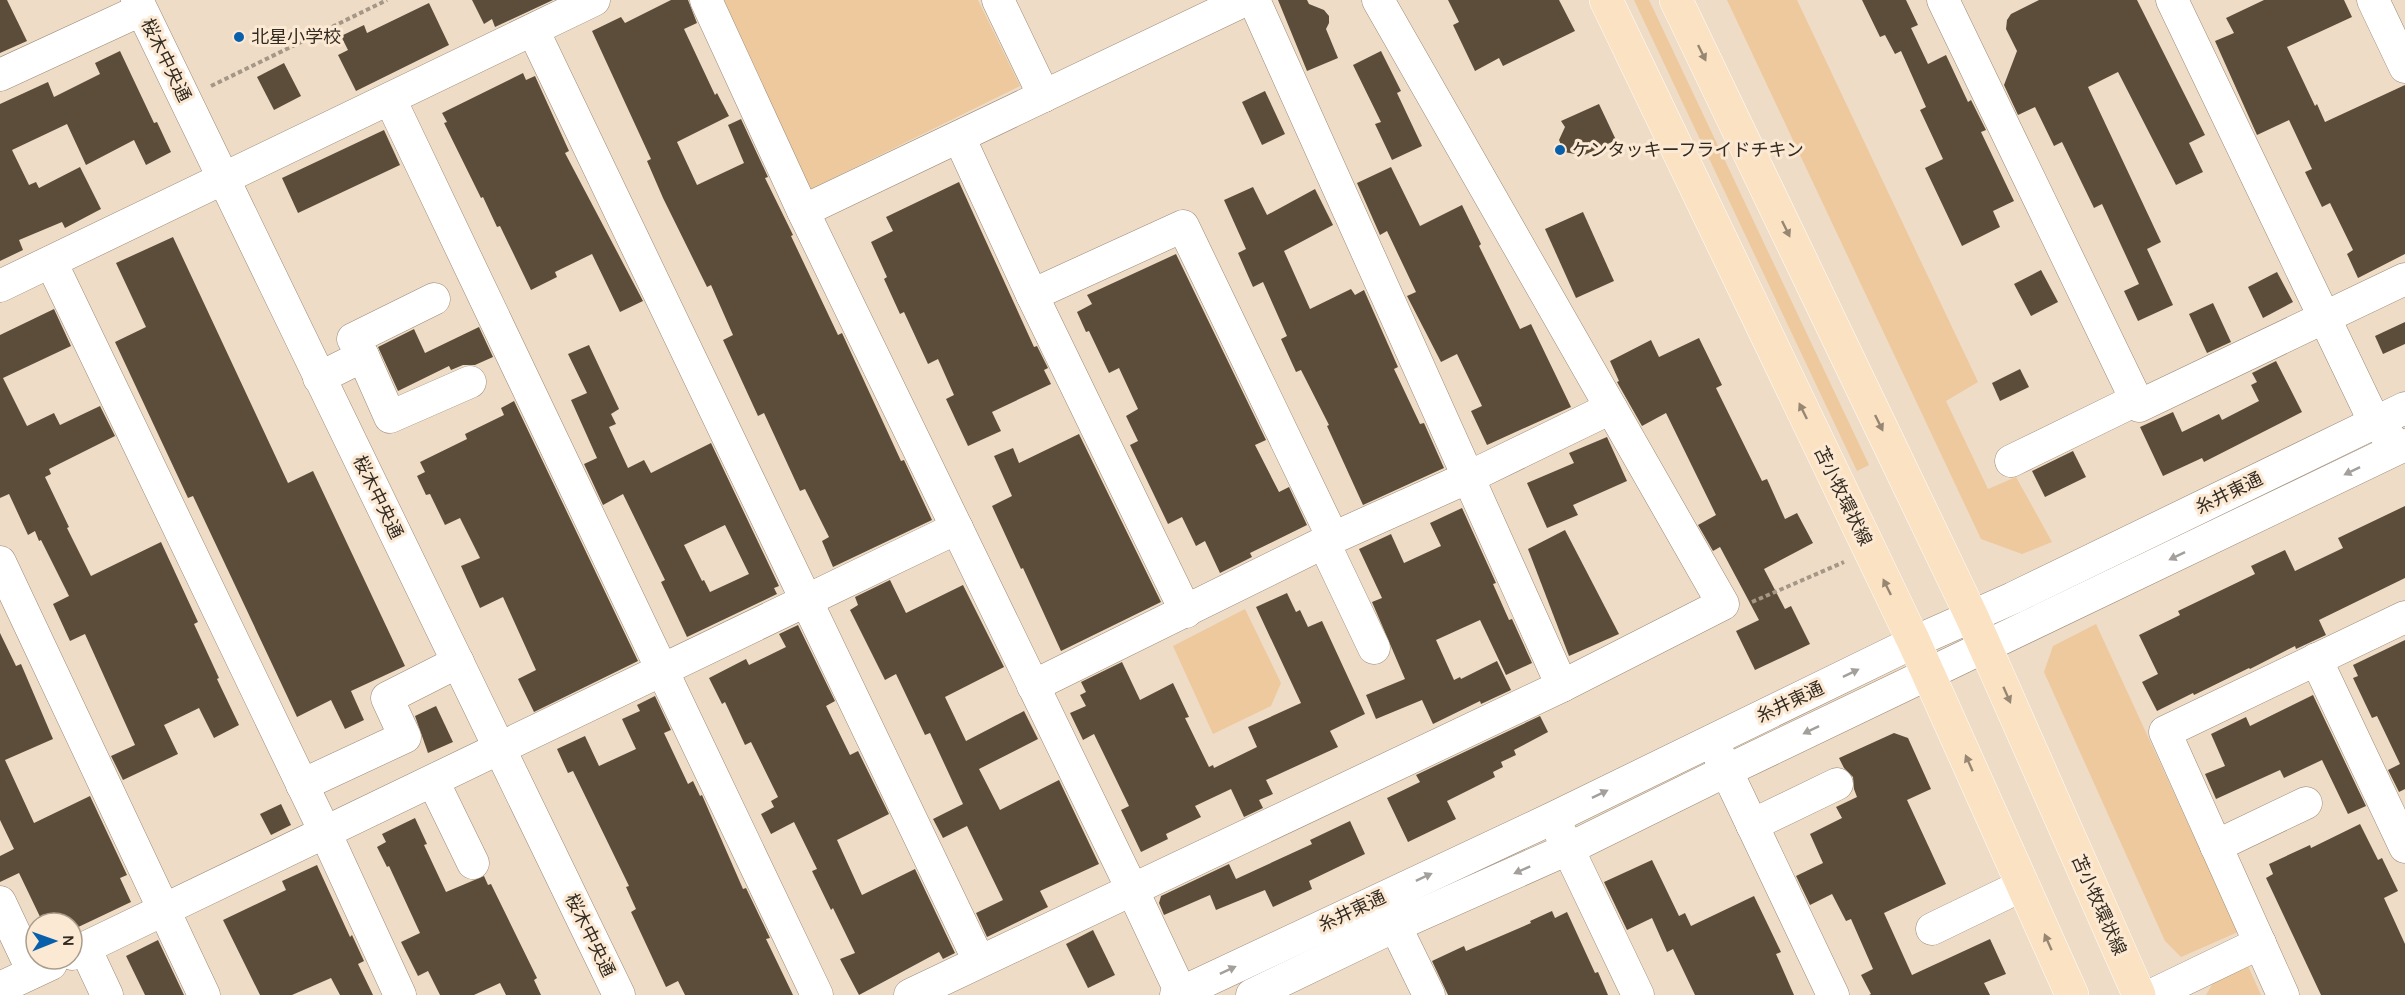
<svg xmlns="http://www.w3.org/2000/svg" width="2405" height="995" font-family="Karla,'Noto Sans JP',sans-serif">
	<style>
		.green { fill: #edc99d }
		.building { fill: #5c4d3a; fill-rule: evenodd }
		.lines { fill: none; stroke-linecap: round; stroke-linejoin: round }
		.minor-casing { stroke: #9b8a76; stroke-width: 33 }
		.major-casing { stroke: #fff; stroke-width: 34 }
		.path { stroke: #a59786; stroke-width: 4; stroke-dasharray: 4.5 3; stroke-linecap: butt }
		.minor { stroke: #fff; stroke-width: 32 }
		.major { stroke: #fae2c3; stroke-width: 33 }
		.oneway { fill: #968672 }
		.oneway2 { fill: #a3a09c }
		.poi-dot { fill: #0860ad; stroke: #fce9d3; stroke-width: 2 }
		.labels { text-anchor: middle; stroke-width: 6; stroke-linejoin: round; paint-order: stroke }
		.poi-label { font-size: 18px; fill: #322b22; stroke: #fce9d3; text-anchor: start }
		.street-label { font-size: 18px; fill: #322b22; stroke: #fce9d3 }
	</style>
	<rect width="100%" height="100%" fill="#efdcc6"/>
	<g class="green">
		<polygon points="717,0 978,0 1020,86 809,190"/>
		<polygon points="1634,0 1649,0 1869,465 1857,471"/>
		<polygon points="1727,0 1797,0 1978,382 1946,401 1988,489 2016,477 2052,542 2022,554 1981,539"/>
		<polygon points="1245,609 1281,683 1271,706 1213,734 1173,646"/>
		<polygon points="2096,624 2238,932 2181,957 2165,941 2044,672 2053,646"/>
		<polygon points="2248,966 2261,995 2206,995 2213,983"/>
	</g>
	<g class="building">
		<polygon points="0,0 7,0 27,41 0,53"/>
		<polygon points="472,0 553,0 495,27 492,19 484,24"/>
		<polygon points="671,0 688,0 697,23 684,29 715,95 717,93 729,116 677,142 697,185 744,163 728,125 741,119 768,177 765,178 793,235 791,236 838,335 842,333 901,461 904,460 932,520 833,567 822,541 829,537 805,489 800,491 764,413 758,416 723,340 733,335 711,285 707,287 663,198 647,161 651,159 592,31 621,17 625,23"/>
		<polygon points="1278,0 1307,0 1309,4 1324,10 1329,16 1329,23 1326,29 1338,58 1307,71"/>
		<polygon points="1448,0 1559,0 1575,31 1503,66 1499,58 1475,71 1453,25 1459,22"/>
		<polygon points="1862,0 1906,0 1918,25 1911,28 1928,64 1946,55 1968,102 1971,100 1986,130 1981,132 2014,201 1993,211 2000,227 1962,246 1925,168 1943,159 1920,110 1926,107 1901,51 1895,54 1885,35 1880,37"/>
		<polygon points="2039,0 2137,0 2205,135 2189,143 2203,172 2176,185 2118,72 2088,87 2161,242 2147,249 2173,305 2138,321 2124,291 2139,284 2102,204 2094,208 2062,142 2054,146 2035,107 2018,115 2004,85 2017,51 2006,29 2007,20 2011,14"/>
		<polygon points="2264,0 2344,0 2352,17 2287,47 2315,106 2317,104 2325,122 2405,85 2405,254 2358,278 2347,254 2353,250 2330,203 2322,207 2305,172 2312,169 2289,120 2257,135 2215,41 2234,33 2226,18"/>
		<polygon points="429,3 449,45 356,91 338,55 348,50 341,36 364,25 367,33"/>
		<polygon points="120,51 154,123 157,122 171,152 146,165 134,140 86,165 67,124 12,150 29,185 36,182 39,188 80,167 101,209 65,228 62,222 19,240 23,250 0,261 0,104 48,82 54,97 100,74 95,63"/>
		<polygon points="1381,51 1401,91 1397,93 1422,146 1392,160 1375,124 1381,122 1353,65"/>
		<polygon points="284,63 301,96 274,110 257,77"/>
		<polygon points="523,73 526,80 535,76 569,151 565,153 643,301 620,312 592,254 555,272 557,277 531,290 500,226 497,227 483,197 481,198 444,123 447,122 442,113"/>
		<polygon points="1265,91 1285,134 1262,145 1242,102"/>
		<polygon points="1599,104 1616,140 1578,158 1575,154 1564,152 1559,140 1565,127 1561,121"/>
		<polygon points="384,130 400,165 298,213 282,178"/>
		<polygon points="1391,167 1420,226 1462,205 1481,244 1479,246 1520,329 1531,324 1571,407 1487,445 1471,411 1482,406 1457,354 1441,362 1407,296 1416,292 1387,231 1380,235 1357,183"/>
		<polygon points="959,182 1034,347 1037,346 1048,368 1044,370 1051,384 992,412 1001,431 968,446 946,399 954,395 938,359 928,364 904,312 900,314 884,279 887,277 871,242 893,231 886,217"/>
		<polygon points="1253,187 1267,215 1315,189 1333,225 1284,251 1310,309 1351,289 1355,295 1364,290 1398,367 1394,369 1420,424 1424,423 1444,468 1363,505 1327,426 1329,425 1301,370 1296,372 1281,339 1287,336 1263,282 1253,287 1238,253 1246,249 1224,200"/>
		<polygon points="1583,212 1614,281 1576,298 1545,229"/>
		<polygon points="173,237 288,483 313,471 405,666 351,691 364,720 345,729 331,700 297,717 193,496 188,498 115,342 146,327 116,263"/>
		<polygon points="1176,254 1266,440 1255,445 1279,492 1289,487 1307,525 1250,553 1252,557 1220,573 1205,541 1196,546 1182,517 1168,524 1130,445 1138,441 1126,416 1138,409 1119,368 1109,373 1089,331 1086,332 1077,312 1092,304 1087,295"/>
		<polygon points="2041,270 2058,302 2031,316 2014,284"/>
		<polygon points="2277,272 2293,302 2263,318 2248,287"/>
		<polygon points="2213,303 2231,342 2207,353 2189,314"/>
		<polygon points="54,309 71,346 3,378 27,426 54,413 60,425 100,406 115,436 49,469 51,474 45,477 69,527 67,528 91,576 161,542 198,622 194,624 219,678 217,679 239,725 214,738 199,708 164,725 178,754 123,780 111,756 135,745 85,634 70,641 53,604 69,596 41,540 39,541 35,531 28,535 9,494 0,498 0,335"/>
		<polygon points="2405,322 2405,344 2383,354 2375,336"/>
		<polygon points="479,327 493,357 475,365 463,365 451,370 449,366 398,391 378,347 414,329 425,353"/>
		<polygon points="1699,338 1722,385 1716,388 1762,481 1767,479 1785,519 1797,513 1813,543 1764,569 1785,609 1791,606 1810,644 1755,670 1736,631 1759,620 1720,547 1713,551 1698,525 1716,515 1666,413 1642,426 1617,382 1619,381 1610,361 1651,340 1659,357"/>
		<path d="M589 345 619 409 611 414 616 424 609 427 628 468 644 460 651 473 711 443 779 586 774 588 777 594 687 637 661 582 665 580 623 494 603 505 584 464 597 458 571 400 587 393 568 354ZM725 525 749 574 710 592 704 580 702 581 684 545Z"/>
		<polygon points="2276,361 2302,412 2204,462 2202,458 2163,476 2140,427 2173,412 2182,432 2219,414 2222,420 2259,401 2251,385 2257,382 2252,373"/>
		<polygon points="2020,369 2029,387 2000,401 1992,383"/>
		<polygon points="514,401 638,661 534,712 518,679 536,670 503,597 480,608 461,566 480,558 460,518 445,525 430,494 426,495 417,476 425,472 420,462 467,439 465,434 504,415 501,408"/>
		<polygon points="1079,434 1161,602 1061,651 1023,568 1021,569 992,506 1012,496 994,456 1013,448 1019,463"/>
		<polygon points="1607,437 1627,481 1573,505 1578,515 1547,528 1527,483 1574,463 1569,453"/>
		<polygon points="2073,451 2086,477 2045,497 2032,471"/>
		<polygon points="2405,506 2405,578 2319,620 2326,635 2296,649 2295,646 2250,669 2249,668 2194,695 2193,693 2157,711 2142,682 2158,674 2139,635 2180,615 2178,611 2255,574 2251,566 2285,550 2295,571 2343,548 2338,538"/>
		<polygon points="1462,508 1496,583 1493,584 1509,620 1512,619 1532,663 1506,675 1480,620 1436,640 1454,680 1460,677 1461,679 1497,661 1511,690 1481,704 1480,701 1433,724 1422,700 1376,719 1366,695 1405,679 1372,602 1382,598 1359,549 1391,534 1404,563 1441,546 1430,523"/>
		<polygon points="1565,530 1619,634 1569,656 1528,549"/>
		<polygon points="890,580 906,613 963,585 1004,667 945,697 966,741 1024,711 1038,739 979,769 1000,810 1059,780 1099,864 1040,891 1048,907 987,937 976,913 1003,900 967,826 943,838 933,819 963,804 930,733 925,735 896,674 885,680 850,610 858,605 855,597"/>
		<polygon points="1287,593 1296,612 1300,610 1308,627 1322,621 1365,714 1330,731 1338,747 1266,780 1273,794 1259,800 1263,808 1244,817 1231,789 1195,806 1201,817 1166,834 1168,839 1141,852 1121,810 1129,806 1094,734 1083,740 1070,713 1086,706 1080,695 1086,692 1081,682 1122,662 1140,700 1173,683 1189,717 1185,718 1209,767 1213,765 1214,768 1257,747 1248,727 1301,703 1256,607"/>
		<polygon points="798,625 835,701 826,706 850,755 858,751 889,814 837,840 862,895 915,869 955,953 943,959 939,952 859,995 840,959 855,953 833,908 831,910 812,871 817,869 794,822 771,834 761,814 774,807 771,801 778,797 751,742 745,745 725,702 722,704 709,678 746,659 749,665 786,647 779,634"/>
		<polygon points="0,633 16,666 21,664 53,739 5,760 34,823 90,796 127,875 120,878 131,902 72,930 72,923 43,923 19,873 0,882 0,856 14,849 0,820"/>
		<polygon points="2405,640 2405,789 2399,792 2388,770 2400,764 2377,716 2372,718 2353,678 2358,676 2353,665"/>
		<polygon points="2313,695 2366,806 2348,814 2322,760 2284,778 2280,770 2216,799 2205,774 2225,766 2211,734 2246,717 2250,726"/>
		<polygon points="655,696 671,730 664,733 688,784 693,781 700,796 702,795 743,889 746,888 770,938 766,939 793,995 685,995 678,981 666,987 631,912 636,909 626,887 629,886 573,771 568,773 557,749 585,736 599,766 636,749 622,719 640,711 637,705"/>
		<polygon points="436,706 453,742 428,753 415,716"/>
		<polygon points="1540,716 1548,732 1514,750 1516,755 1501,762 1503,767 1493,772 1495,777 1447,801 1456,819 1408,842 1387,798 1420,782 1416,775"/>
		<polygon points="1894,733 1908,738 1931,789 1907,800 1946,884 1884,913 1912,975 1990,939 2006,974 1984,983 1990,995 1869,995 1871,994 1861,975 1873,969 1851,919 1846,921 1832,894 1810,905 1796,876 1823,863 1810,834 1842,818 1836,807 1857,797 1854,789 1853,777 1844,768 1839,758"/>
		<polygon points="281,804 291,825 271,835 260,814"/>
		<polygon points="415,818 427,844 424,845 446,892 484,876 488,885 491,884 537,978 534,980 541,995 506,995 500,983 474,995 440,995 428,971 418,976 401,942 420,933 389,866 387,867 377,847 386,842 382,834"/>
		<polygon points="1350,821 1365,854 1309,881 1312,889 1273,907 1265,890 1216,910 1210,895 1164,915 1159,903 1161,896 1229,864 1236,879 1312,844 1310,840"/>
		<polygon points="2360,824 2378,860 2382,858 2398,891 2384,898 2405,944 2405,995 2321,995 2266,878 2273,874 2269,864 2310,845 2311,848"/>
		<polygon points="1652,860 1679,916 1685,913 1691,926 1754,896 1781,952 1776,954 1794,995 1695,995 1673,949 1667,952 1652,918 1627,930 1604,882"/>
		<polygon points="317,865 350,937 352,935 364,961 358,964 373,995 340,995 331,978 292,995 260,995 223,920 286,890 282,881"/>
		<polygon points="1552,911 1555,918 1567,912 1595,973 1598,972 1608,995 1448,995 1432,961 1464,946 1466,951 1531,923 1530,921"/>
		<polygon points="1093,930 1115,975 1088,988 1066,944"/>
		<polygon points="158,940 184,995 145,995 126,956"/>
	</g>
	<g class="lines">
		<defs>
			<g id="minor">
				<polyline points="137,0 619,995"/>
				<polyline points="706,0 803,211 1132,889 1182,995"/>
				<polyline points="998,0 1044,96"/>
				<polyline points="1254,0 1562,686"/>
				<polyline points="1943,0 2139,406 2405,279"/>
				<polyline points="2172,0 2375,423 2390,438"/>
				<polyline points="2373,0 2405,67"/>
				<polyline points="533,30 979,961"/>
				<polyline points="0,75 141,10"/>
				<polyline points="390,99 817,995"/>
				<polyline points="959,137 1032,295 1186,612"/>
				<polyline points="803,211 1245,0"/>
				<polyline points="51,262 325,832 400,995"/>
				<polyline points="0,286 594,0"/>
				<polyline points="1032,295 1183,226 1333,538"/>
				<polyline points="363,356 390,417 470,382"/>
				<polyline points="319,378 363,356 353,339 434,299"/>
				<polyline points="2011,461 2136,400"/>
				<polyline points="1324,543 1374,648"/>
				<polyline points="0,562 204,995"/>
				<polyline points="2316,659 2405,847"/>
				<polyline points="1033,686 1333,538 1469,477 1611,408"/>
				<polyline points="1717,751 1833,995"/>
				<polyline points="433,781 473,863"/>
				<polyline points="302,785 405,737 387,698 458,662"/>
				<polyline points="1752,825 1837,784"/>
				<polyline points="1560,832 1638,995"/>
				<polyline points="2216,846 2306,803"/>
				<polyline points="0,902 33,972"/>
				<polyline points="1387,909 1429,995"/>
				<polyline points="1932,929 2023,885"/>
				<polyline points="85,948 107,995"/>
				<polyline points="72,954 957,528"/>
				<polyline points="0,988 51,964"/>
				<polyline points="910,995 1562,686 1723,604 1378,0"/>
				<polyline points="1176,995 1553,818 1914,642 2013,598 2405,408"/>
				<polyline points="1252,995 1395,926 1568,849 1726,771 2405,445"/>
				<polyline points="2152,995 2260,943"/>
				<polyline points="2283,995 2165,732 2405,617"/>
			</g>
			<g id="major">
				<polyline points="1606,0 1914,642 2072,995"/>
				<polyline points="1676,0 1972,617 2139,995"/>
			</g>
		</defs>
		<use href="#minor" class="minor-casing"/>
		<use href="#major" class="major-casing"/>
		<g class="path">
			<polyline points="211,86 387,0"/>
			<polyline points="1752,602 1844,562"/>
		</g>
		<use href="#minor" class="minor"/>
		<use href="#major" class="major"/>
	</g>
	<defs><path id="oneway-solid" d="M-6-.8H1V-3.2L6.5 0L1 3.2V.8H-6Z" transform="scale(1.5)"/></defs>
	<g class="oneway">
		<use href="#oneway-solid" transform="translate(1702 53) rotate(64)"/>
		<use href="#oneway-solid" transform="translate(1786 229) rotate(64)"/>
		<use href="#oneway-solid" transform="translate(1803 411) rotate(-116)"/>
		<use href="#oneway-solid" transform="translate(1879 423) rotate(64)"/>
		<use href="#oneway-solid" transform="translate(1887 587) rotate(-116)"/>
		<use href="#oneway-solid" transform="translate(2007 695) rotate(66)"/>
		<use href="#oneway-solid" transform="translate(1969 763) rotate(-114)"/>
		<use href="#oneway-solid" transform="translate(2048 942) rotate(-114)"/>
	</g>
	<g class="oneway2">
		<use href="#oneway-solid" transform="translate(2352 471) rotate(154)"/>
		<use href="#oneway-solid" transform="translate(2177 556) rotate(154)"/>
		<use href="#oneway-solid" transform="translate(1851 673) rotate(-26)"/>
		<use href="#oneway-solid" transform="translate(1811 730) rotate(154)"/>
		<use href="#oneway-solid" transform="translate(1600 794) rotate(-26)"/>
		<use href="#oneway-solid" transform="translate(1522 870) rotate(156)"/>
		<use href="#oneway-solid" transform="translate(1424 877) rotate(-25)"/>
		<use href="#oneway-solid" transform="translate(1228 970) rotate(-25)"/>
	</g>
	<g class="poi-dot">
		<circle cx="239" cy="37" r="6"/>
		<circle cx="1560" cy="150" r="6"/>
	</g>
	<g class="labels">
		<g class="poi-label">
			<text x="251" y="43">北星小学校</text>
			<text x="1572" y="156">ケンタッキーフライドチキン</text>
		</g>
		<g class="street-label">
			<text transform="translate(166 60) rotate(64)" y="6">桜木中央通</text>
			<text transform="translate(2229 493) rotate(-26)" y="6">糸井東通</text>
			<text transform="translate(1843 496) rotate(64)" y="6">苫小牧環状線</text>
			<text transform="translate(378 497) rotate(64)" y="6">桜木中央通</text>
			<text transform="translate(1790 702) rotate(-25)" y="6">糸井東通</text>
			<text transform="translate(2099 905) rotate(66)" y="6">苫小牧環状線</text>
			<text transform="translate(1352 911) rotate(-25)" y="6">糸井東通</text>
			<text transform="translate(590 935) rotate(64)" y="6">桜木中央通</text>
		</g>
	</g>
	<g transform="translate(54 941) rotate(89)"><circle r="28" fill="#fce9d3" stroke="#ab9d8c" stroke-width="1.5"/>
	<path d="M0-4.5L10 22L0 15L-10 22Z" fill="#0860ad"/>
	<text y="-9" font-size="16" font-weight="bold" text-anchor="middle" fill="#322b22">N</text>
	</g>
</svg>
